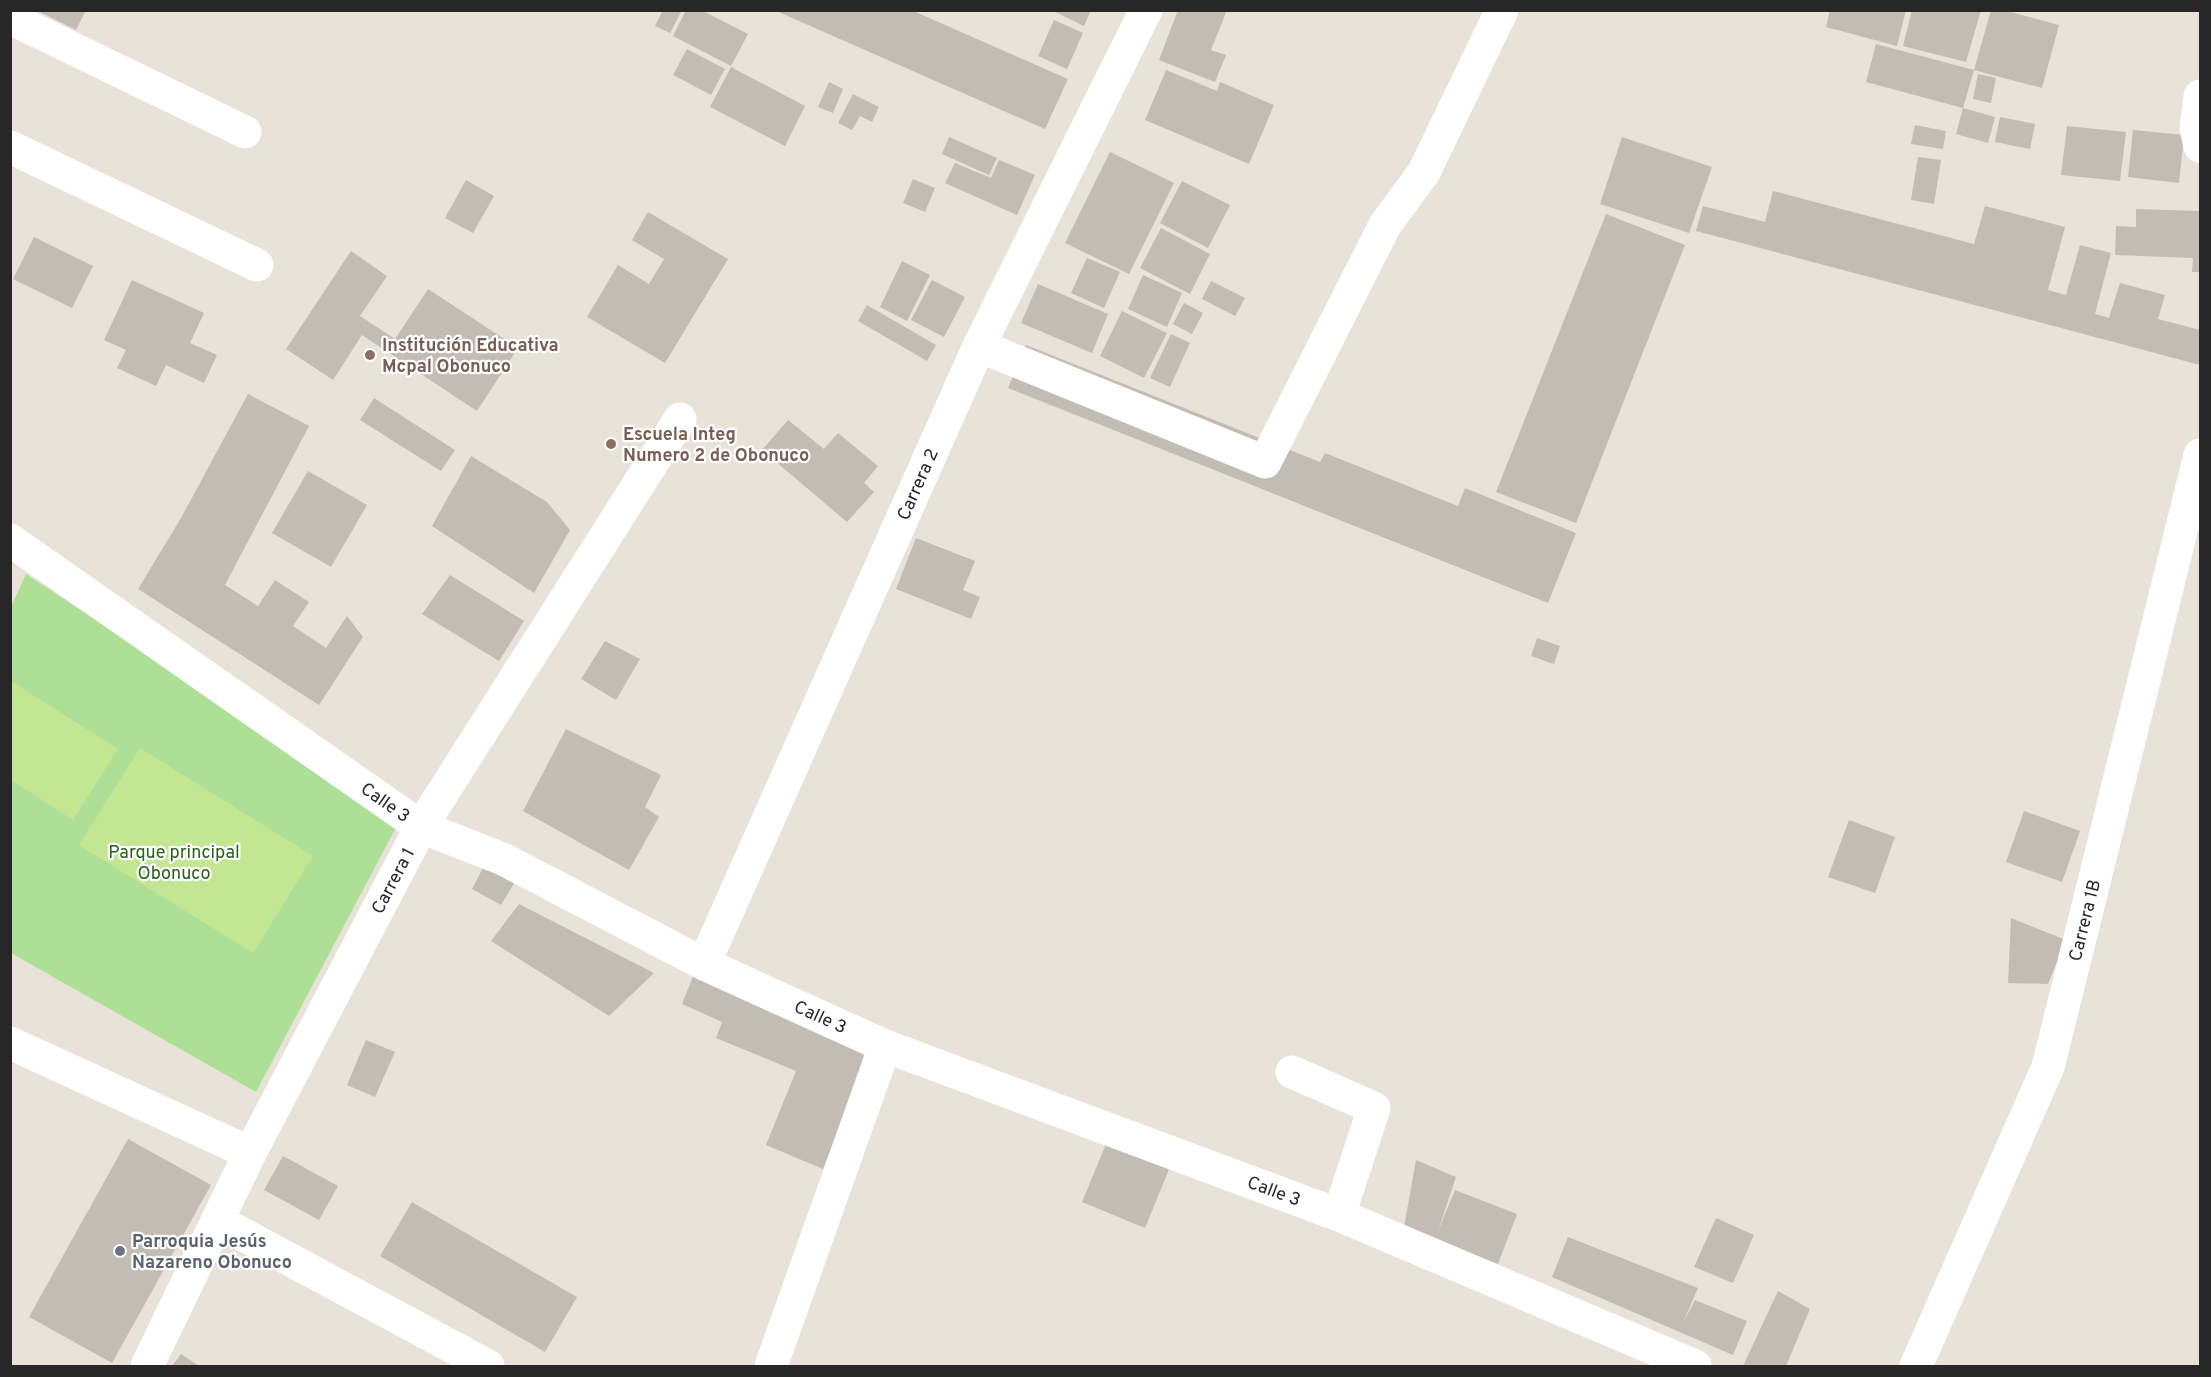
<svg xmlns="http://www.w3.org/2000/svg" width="2211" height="1377" font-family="Overpass,sans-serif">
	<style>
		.green { fill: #aedf97 }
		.pitch { fill: #c2e692 }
		.building { fill: #c2bcb5 }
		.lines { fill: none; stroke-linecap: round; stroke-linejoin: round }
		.minor { stroke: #fff; stroke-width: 33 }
		.education-dot { fill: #8d6e63; stroke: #fff; stroke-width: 2 }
		.worship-dot { fill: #6b7280; stroke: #fff; stroke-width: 2 }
		.labels { text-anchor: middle; stroke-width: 4.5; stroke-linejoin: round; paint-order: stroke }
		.education-label { font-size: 18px; font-weight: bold; fill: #785e54; stroke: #fff; text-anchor: start }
		.street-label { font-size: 18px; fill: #272727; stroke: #fff }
		.park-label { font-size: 18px; fill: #29601c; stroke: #fff }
		.worship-label { font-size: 18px; font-weight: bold; fill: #5b616d; stroke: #fff; text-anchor: start }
	</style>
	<rect width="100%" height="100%" fill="#e9e2d9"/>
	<polygon class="green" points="26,574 400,820 256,1092 11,953 10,609"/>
	<g class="pitch">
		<polygon points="11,681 118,749 73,820 11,780"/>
		<polygon points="140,748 313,856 253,953 79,845"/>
	</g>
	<g class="building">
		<polygon points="36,10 86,10 76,30"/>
		<polygon points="663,10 682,10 670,33 655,26"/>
		<polygon points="686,10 701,10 748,34 731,66 673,36"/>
		<polygon points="774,10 911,10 1068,79 1045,129"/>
		<polygon points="1051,10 1091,10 1084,26"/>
		<polygon points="1178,10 1227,10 1211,50 1226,55 1215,82 1159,60"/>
		<polygon points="1830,10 1906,10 1897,46 1826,27"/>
		<polygon points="1912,10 1981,10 1966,62 1903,46"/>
		<polygon points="1991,10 2003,10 2059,25 2042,88 1974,70 1963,108 1995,117 1988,143 1956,134 1963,108 1866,82 1876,44 1974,70"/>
		<polygon points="1054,20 1083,33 1067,69 1038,56"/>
		<polygon points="687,49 725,69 711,95 673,75"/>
		<polygon points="731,67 805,106 785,146 710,107"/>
		<polygon points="1166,70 1217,91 1220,82 1274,105 1249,164 1145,120"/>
		<polygon points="1978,74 1996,78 1991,103 1973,99"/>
		<polygon points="829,82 843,89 833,113 818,107"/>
		<polygon points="853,94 879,107 872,122 860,116 852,130 838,123"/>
		<polygon points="2000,117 2035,124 2030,149 1995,142"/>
		<polygon points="1915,125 1946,131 1943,149 1911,144"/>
		<polygon points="2067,126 2126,132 2120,181 2061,175"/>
		<polygon points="2133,130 2184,135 2179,183 2128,177"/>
		<polygon points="949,137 997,158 989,175 942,154"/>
		<polygon points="1622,137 1712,167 1689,233 1600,204"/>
		<polygon points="1110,152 1174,183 1129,274 1065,243"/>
		<polygon points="1918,157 1941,160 1934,204 1911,200"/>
		<polygon points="999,160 1035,175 1017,215 945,183 955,163 991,178"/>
		<polygon points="913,179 935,188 925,212 903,203"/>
		<polygon points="466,180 494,196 473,233 445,218"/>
		<polygon points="1182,181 1230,205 1208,248 1160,223"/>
		<polygon points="1773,191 1974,244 1985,206 2065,227 2048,290 2066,295 2080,245 2111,253 2095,314 2109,318 2120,283 2165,295 2158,319 2200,330 2200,365 1696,231 1703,206 1765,222"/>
		<polygon points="2136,209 2200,211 2200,272 2192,272 2193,258 2115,255 2116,226 2136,227"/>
		<polygon points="648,212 728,259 665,363 587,317 618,265 649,284 664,259 632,240"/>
		<polygon points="1606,214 1685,245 1576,523 1496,492"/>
		<polygon points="1161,228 1210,254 1190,294 1140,268"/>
		<polygon points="34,237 93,266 72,308 13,279"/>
		<polygon points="351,251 387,276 360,316 395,339 428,289 518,348 477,411 362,335 333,380 286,349"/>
		<polygon points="1087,258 1120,272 1104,308 1071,293"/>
		<polygon points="902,261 930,275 907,321 880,307"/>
		<polygon points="1143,275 1182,293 1167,327 1128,309"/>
		<polygon points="132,280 204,313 190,343 217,355 204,383 166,365 156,386 117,368 126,350 104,340"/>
		<polygon points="932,280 965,297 944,337 911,320"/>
		<polygon points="1211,281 1245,298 1235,316 1202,299"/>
		<polygon points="1038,284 1108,314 1092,353 1021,323"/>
		<polygon points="1184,303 1203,313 1192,334 1173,324"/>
		<polygon points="867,305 936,345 927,361 858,321"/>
		<polygon points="1122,311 1167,333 1144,378 1100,356"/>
		<polygon points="1171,334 1190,343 1170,387 1150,378"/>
		<polygon points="1026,345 1320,462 1325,453 1458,506 1465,488 1576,533 1548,603 1008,388"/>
		<polygon points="248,394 309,426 225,585 258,606 275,580 309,602 293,626 326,648 347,616 363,637 319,705 138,589 181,518"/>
		<polygon points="374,398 455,450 441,471 360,420"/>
		<polygon points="788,420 824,449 838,433 878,466 864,483 874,492 847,522 762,450"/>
		<polygon points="471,456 547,502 570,530 534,593 432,526"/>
		<polygon points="308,471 367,505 331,567 272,533"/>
		<polygon points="916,538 975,561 963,590 980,597 971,619 896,589"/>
		<polygon points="450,575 524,621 499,661 422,614"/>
		<polygon points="1537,638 1560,646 1554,664 1531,656"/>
		<polygon points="605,641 640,659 616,700 581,679"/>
		<polygon points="566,729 661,775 645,807 659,817 629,870 523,811"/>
		<polygon points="2024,811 2080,831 2062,882 2006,862"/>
		<polygon points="1849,820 1895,837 1875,893 1828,877"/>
		<polygon points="487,860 518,877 501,905 472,889"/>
		<polygon points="519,904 654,973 609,1016 491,941"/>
		<polygon points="2011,918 2066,940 2048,984 2008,983"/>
		<polygon points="696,969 876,1044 823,1169 766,1145 796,1071 716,1038 722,1022 682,1004"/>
		<polygon points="366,1040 395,1052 375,1097 347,1085"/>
		<polygon points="128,1139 211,1185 112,1363 29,1317"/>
		<polygon points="1106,1144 1170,1167 1145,1228 1082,1202"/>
		<polygon points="283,1156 338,1186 319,1220 264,1190"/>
		<polygon points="1416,1160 1456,1177 1438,1231 1455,1190 1517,1214 1498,1264 1404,1227"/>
		<polygon points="412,1202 577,1297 545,1352 380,1256"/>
		<polygon points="1716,1218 1754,1235 1733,1283 1694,1267"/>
		<polygon points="1568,1237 1698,1288 1683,1323 1695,1300 1747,1321 1733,1355 1552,1277"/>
		<polygon points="1778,1291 1810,1309 1786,1366 1743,1366"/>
		<polygon points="181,1354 199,1366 172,1366"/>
	</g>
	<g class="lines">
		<g class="minor">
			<polyline points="10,18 245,132"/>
			<polyline points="2200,96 2196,128 2200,146"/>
			<polyline points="10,147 257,265"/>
			<polyline points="979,346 1265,462 1385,225 1424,172 1502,10"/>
			<path id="s1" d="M10 540 421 827 503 859 704 964 885 1046 1339 1215 1695 1366"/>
			<path id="s2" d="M704 964 979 346 1146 10"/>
			<polyline points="10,1043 250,1153"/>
			<polyline points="1292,1072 1374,1108 1339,1215"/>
			<polyline points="218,1221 488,1366"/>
			<path id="s3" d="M147 1366 250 1153 421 827 680 419"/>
			<polyline points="771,1366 885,1046"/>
			<path id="s4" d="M1916 1366 2048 1067 2200 455"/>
		</g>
	</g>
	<g class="education-dot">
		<circle cx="370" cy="355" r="6"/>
		<circle cx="611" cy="444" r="6"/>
	</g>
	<circle class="worship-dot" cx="120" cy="1251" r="6"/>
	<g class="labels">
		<g class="education-label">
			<text x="382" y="351">Institución Educativa<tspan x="382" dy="21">Mcpal Obonuco</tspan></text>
			<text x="623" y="440">Escuela Integ<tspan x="623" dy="21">Numero 2 de Obonuco</tspan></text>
		</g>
		<g class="street-label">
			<text dy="6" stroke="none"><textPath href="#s2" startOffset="525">Carrera 2</textPath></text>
			<text dy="6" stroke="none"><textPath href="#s1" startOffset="458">Calle 3</textPath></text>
			<text dy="6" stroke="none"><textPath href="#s3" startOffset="544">Carrera 1</textPath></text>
			<text dy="6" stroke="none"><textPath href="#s4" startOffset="478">Carrera 1B</textPath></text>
			<text dy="6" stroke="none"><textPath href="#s1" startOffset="944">Calle 3</textPath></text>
			<text dy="6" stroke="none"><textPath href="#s1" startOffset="1430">Calle 3</textPath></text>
		</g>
		<g class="park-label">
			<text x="174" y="858">Parque principal<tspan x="174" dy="21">Obonuco</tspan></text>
		</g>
		<g class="worship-label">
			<text x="132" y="1247">Parroquia Jesús<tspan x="132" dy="21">Nazareno Obonuco</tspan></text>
		</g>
	</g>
	<rect width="2211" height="1377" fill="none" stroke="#272727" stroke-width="24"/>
</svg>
